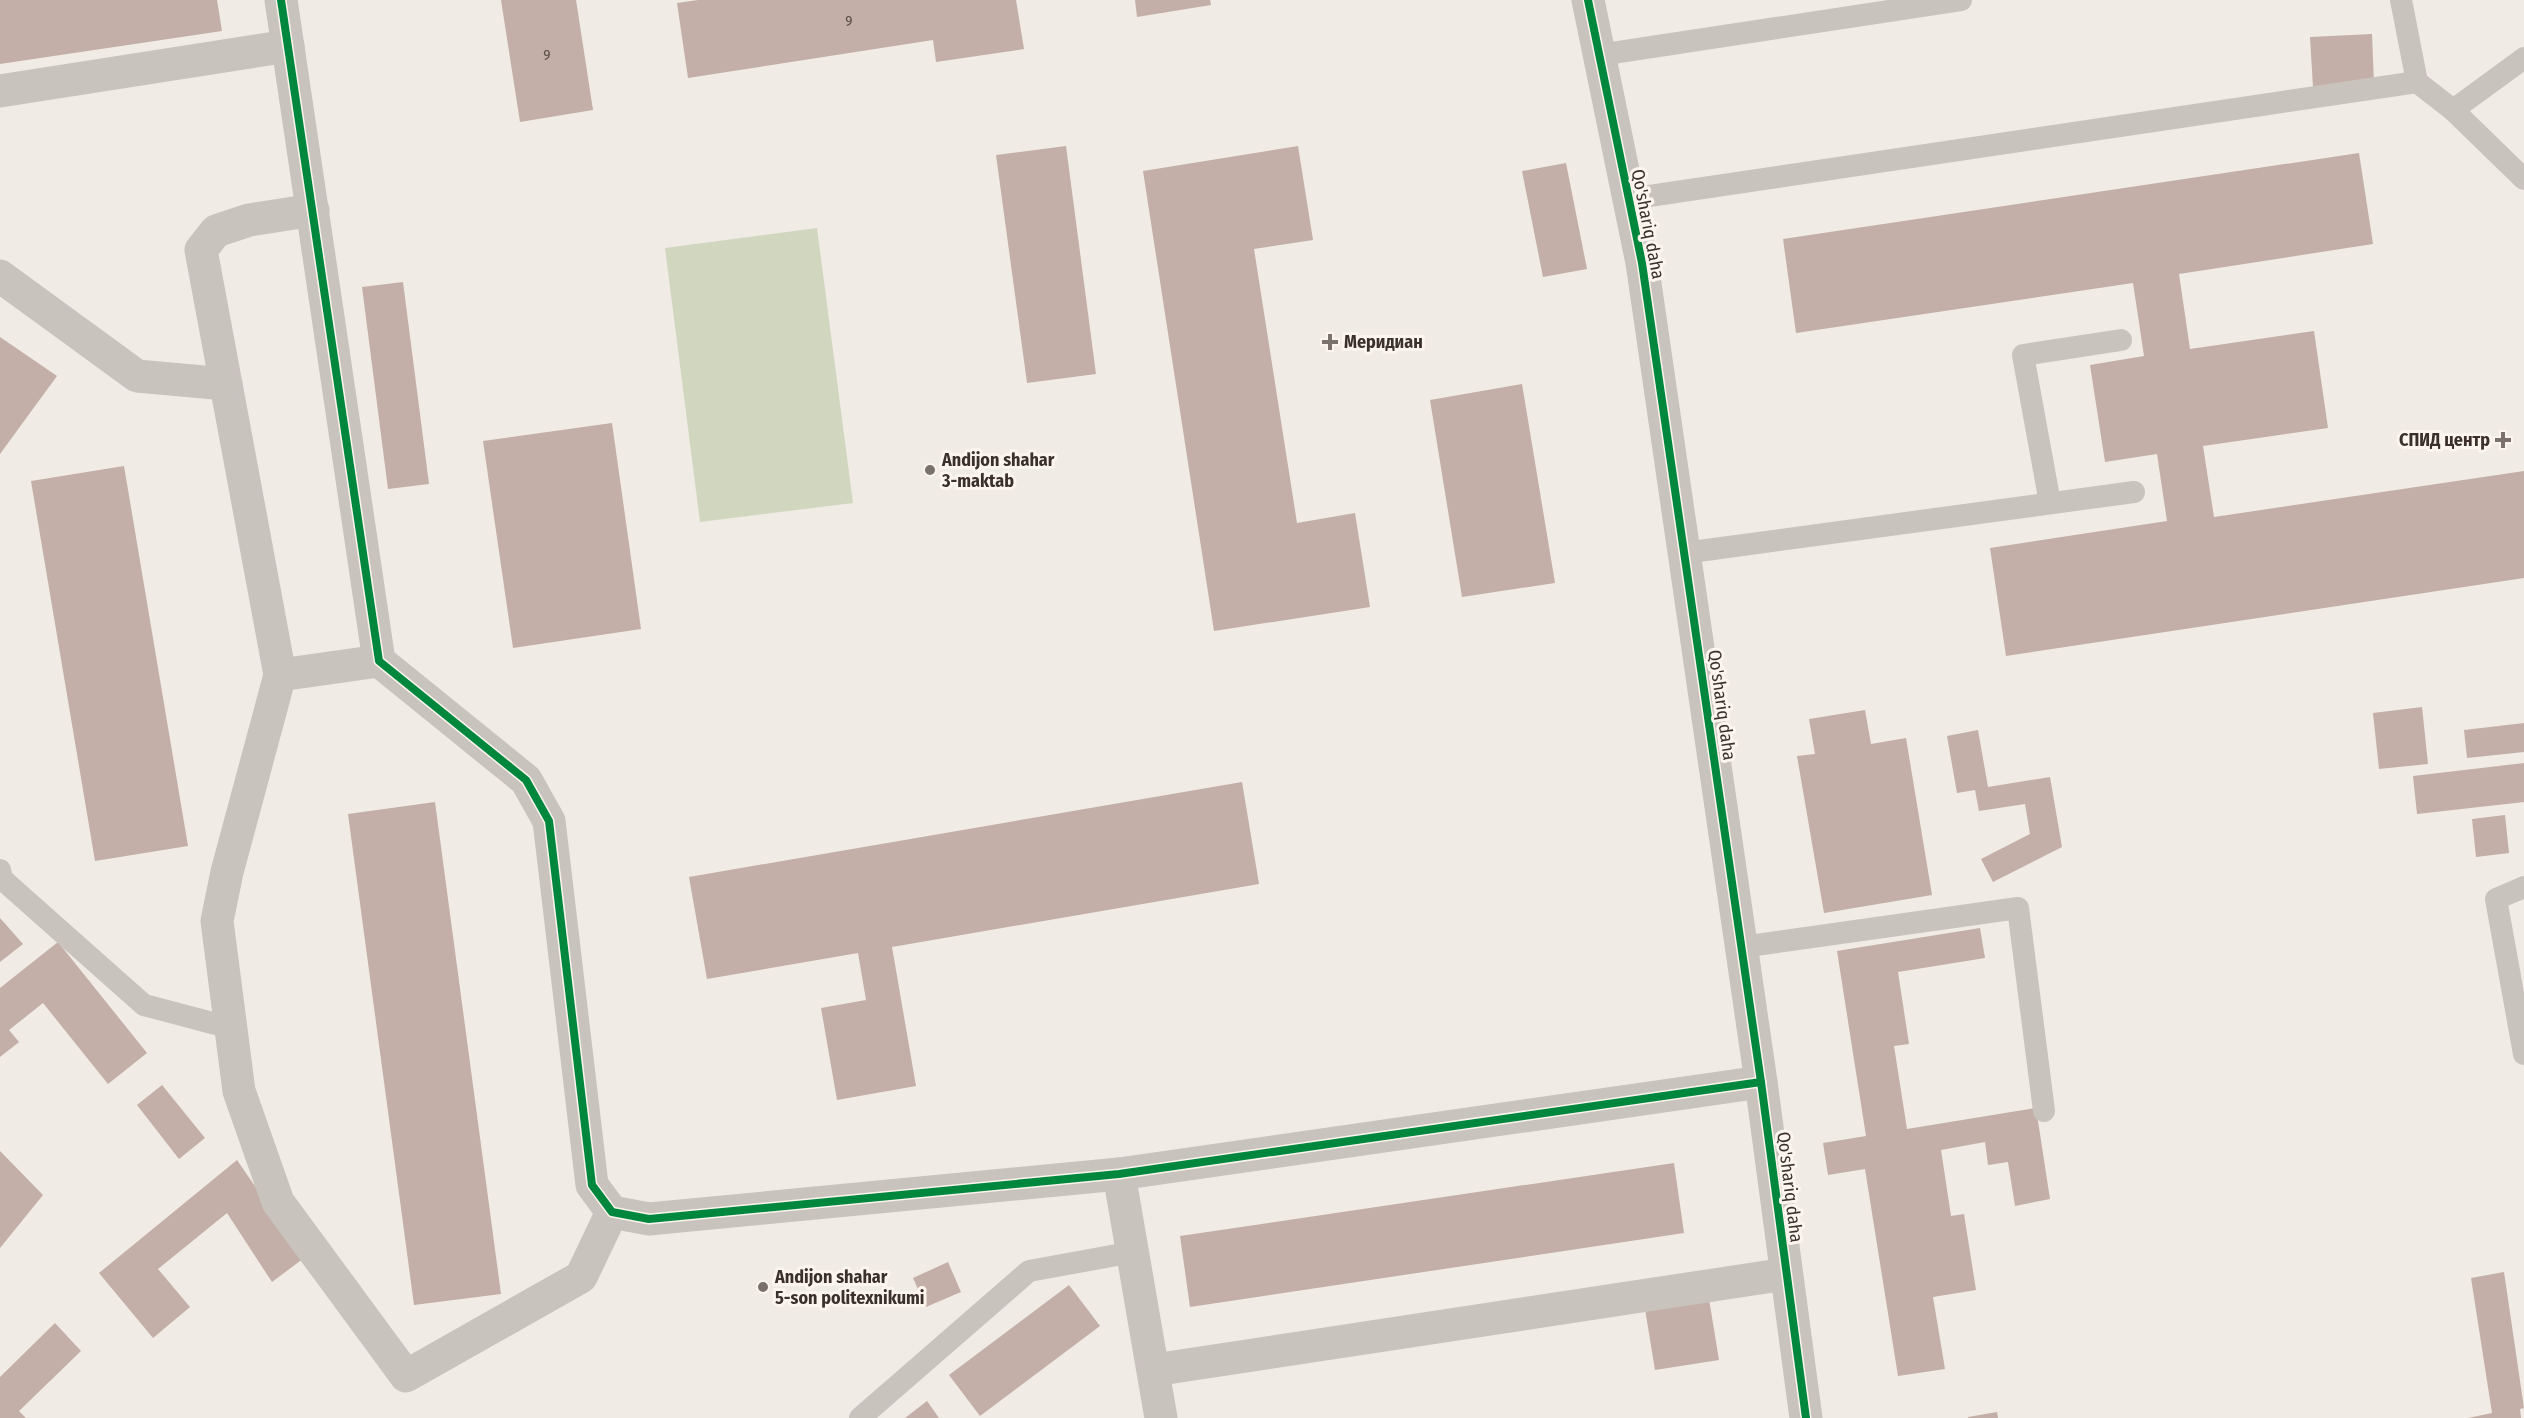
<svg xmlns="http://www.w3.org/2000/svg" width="2524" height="1418" font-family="'Fira Sans Condensed',sans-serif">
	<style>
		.green { fill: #d1d6bf }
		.building { fill: #c3afa7 }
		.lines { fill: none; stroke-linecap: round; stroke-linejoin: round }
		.lane { stroke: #c9c3be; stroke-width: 22 }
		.street { stroke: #c9c3be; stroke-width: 33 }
		.cycleway-casing { stroke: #fbf5ee; stroke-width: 11 }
		.cycleway { stroke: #00873e; stroke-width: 8 }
		.poi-dot { fill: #7a716c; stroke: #fbf5ee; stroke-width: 2 }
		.labels { text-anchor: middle; stroke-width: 6; stroke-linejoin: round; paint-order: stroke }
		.number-label { font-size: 15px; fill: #5d504a }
		.street-label { font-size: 18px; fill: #3b302b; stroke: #fbf5ee }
		.poi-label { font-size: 18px; font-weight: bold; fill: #3b302b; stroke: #fbf5ee; text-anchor: start }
	</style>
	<rect width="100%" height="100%" fill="#f0ebe5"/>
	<polygon class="green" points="817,228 853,503 700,522 665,248"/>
	<g class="building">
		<polygon points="0,0 217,0 222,31 0,64"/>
		<polygon points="501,0 576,0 593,110 520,122"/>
		<polygon points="698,0 1016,0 1024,49 936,62 933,40 688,78 677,3"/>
		<polygon points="1135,0 1210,0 1211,5 1137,17"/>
		<polygon points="2372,34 2374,84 2313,87 2310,37"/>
		<polygon points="1066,146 1096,374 1027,383 996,155"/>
		<polygon points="1298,146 1313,240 1254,249 1297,523 1355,513 1370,607 1214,631 1143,171"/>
		<polygon points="2359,153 2373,244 2179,274 2190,349 2314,331 2328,428 2203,446 2214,517 2524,471 2524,578 2006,656 1990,548 2167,521 2157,454 2105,462 2090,365 2144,356 2133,283 1796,333 1783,239"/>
		<polygon points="1566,163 1587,269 1543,277 1522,171"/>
		<polygon points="403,282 429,484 388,489 362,287"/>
		<polygon points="0,337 57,376 0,454"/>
		<polygon points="1522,384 1555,583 1462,597 1430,400"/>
		<polygon points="612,423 641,629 513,648 483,441"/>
		<polygon points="124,466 188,846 95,861 31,481"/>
		<polygon points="2422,707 2428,764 2379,769 2373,713"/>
		<polygon points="1865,710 1871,744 1906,738 1932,895 1824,913 1797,756 1815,754 1809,719"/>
		<polygon points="2524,723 2524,752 2467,758 2464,730"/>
		<polygon points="1978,730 1988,787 2050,777 2062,847 1993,882 1981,859 2030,834 2025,804 1979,811 1975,790 1957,793 1947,736"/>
		<polygon points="2524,763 2524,802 2417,814 2413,776"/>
		<polygon points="1242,782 1259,884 892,947 916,1086 837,1100 821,1008 866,1000 858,953 707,979 689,877"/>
		<polygon points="435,802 501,1294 414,1305 348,814"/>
		<polygon points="2505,815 2509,853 2476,857 2472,819"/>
		<polygon points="0,918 23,944 0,962"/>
		<polygon points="1980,928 1985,958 1898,972 1909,1044 1894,1046 1907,1129 2036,1108 2050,1199 2015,1206 2008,1162 1988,1165 1985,1142 1941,1150 1951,1216 1964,1214 1976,1290 1933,1297 1945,1369 1898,1376 1865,1169 1828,1175 1823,1143 1866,1136 1837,951"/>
		<polygon points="58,942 147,1053 108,1084 43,1003 9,1030 19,1042 0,1057 0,988"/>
		<polygon points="162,1085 205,1138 179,1159 137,1105"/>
		<polygon points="0,1151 43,1195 0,1248"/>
		<polygon points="237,1160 304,1258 272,1282 227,1213 158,1269 190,1307 153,1338 99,1273"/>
		<polygon points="1674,1163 1684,1233 1190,1307 1180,1236"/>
		<polygon points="948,1262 961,1292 926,1307 913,1278"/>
		<polygon points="2504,1272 2524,1408 2520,1409 2521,1418 2468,1418 2492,1413 2471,1278"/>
		<polygon points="1069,1285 1100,1326 980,1416 949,1375"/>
		<polygon points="1709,1299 1719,1360 1655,1370 1645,1309"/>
		<polygon points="55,1323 81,1351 19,1411 26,1418 0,1418 0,1377"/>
		<polygon points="927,1401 939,1418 905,1418"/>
		<polygon points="1997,1412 1998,1418 1968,1418 1968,1417"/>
	</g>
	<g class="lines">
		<g class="lane">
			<polyline points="2401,0 2417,82 2453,110 2524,179"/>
			<polyline points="1599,55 1961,0"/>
			<polyline points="2453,110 2524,58"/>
			<polyline points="1629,199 2417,82"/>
			<polyline points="2050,503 2023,355 2121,340"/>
			<polyline points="1684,553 2134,492"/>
			<polyline points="0,870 2,879 144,1005 231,1028"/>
			<polyline points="2524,887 2496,899 2524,1054"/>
			<polyline points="1742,947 2018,908 2044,1111"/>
			<polyline points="860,1418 1029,1271 1133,1252"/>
		</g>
		<g class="street">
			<polyline points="281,0 379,661 526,780 549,821 592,1185 612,1212 649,1219 1119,1174 1761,1082"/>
			<polyline points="1588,0 1642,263 1761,1082 1806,1418"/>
			<polyline points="0,91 288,46"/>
			<polyline points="313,210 249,220 216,231 201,250 280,675 379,661"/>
			<polyline points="0,276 137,376 226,384"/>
			<polyline points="280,675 227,872 217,921 239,1091 278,1202 406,1376 581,1277 612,1212"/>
			<polyline points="1119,1174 1161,1418"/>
			<polyline points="1154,1370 1786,1274"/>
		</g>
		<defs>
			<g id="cycleway">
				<polyline points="281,0 379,661 526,780 549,821 592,1185 612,1212 649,1219 1119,1174 1761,1082"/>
				<polyline points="1588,0 1642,263 1761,1082 1806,1418"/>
			</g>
		</defs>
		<use href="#cycleway" class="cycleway-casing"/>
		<use href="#cycleway" class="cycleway"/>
	</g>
	<g class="poi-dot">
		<path d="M1327 333h6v6h6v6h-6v6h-6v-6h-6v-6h6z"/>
		<path d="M2500 431h6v6h6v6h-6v6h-6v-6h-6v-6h6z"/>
		<circle cx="930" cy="470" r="6"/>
		<circle cx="763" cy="1287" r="6"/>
	</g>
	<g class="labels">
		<g class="number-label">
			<text x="849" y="26">9</text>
			<text x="547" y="60">9</text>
		</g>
		<g class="street-label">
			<text transform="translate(1648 224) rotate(79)" y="6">Qo'shariq daha</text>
			<text transform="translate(1722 705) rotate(82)" y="6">Qo'shariq daha</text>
			<text transform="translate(1790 1187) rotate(83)" y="6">Qo'shariq daha</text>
		</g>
		<g class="poi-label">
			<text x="1344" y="348">Меридиан</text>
			<text x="2490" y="446" text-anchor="end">СПИД центр</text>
			<text x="942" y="466">Andijon shahar<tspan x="942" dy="21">3-maktab</tspan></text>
			<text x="775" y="1283">Andijon shahar<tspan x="775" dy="21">5-son politexnikumi</tspan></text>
		</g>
	</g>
</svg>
